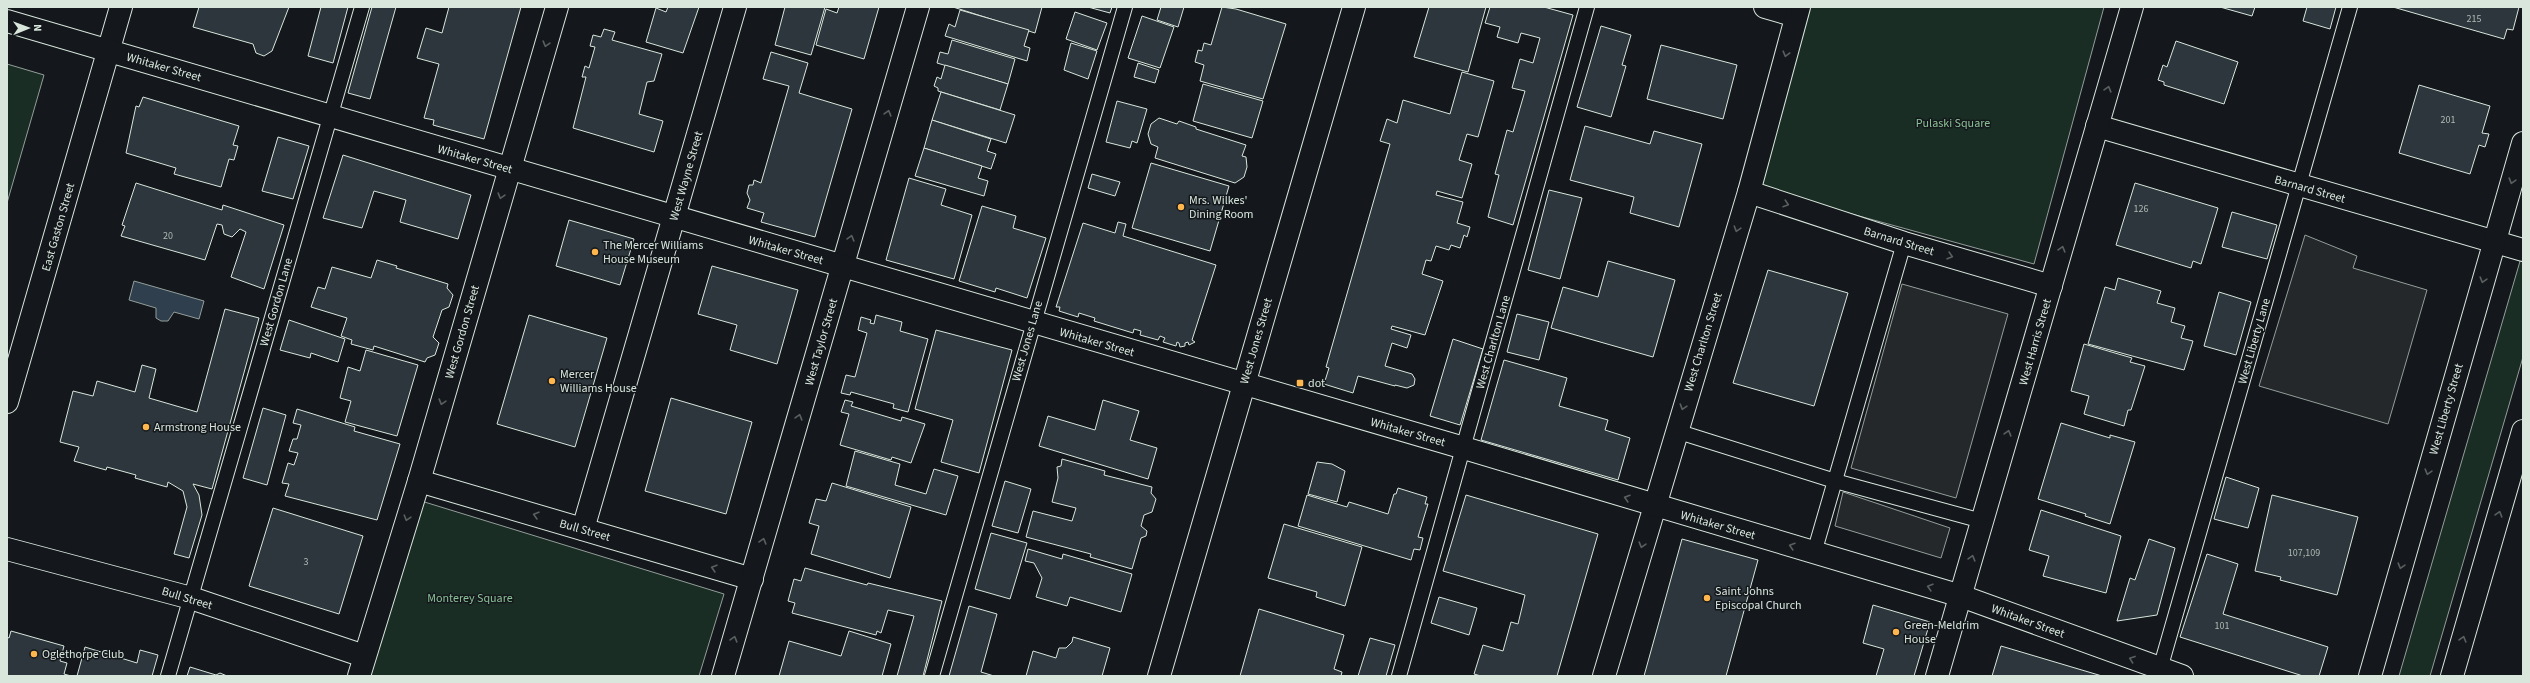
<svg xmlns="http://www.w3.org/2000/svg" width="2530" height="683" font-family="'Source Sans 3',sans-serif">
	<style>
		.green { fill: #1a2d24; stroke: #939e99 }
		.parking { fill: #24282b; stroke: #939e99 }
		.water { fill: #2f3f4d; stroke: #939e99 }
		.building { fill: #2c363c; stroke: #d8e6dc }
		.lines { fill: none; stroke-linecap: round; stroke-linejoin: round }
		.service-casing { stroke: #d8e6dc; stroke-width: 16 }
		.minor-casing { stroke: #d8e6dc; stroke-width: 24 }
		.tertiary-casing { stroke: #d8e6dc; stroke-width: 24 }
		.secondary-casing { stroke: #d8e6dc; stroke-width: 24 }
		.service { stroke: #14181c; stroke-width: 14 }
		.minor { stroke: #14181c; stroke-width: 22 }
		.tertiary { stroke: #14181c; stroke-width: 22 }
		.secondary { stroke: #14181c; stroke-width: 22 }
		.oneway { stroke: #59605f }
		.poi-dot { fill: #ffb74d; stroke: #14181c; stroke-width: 1.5 }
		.labels { text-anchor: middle; stroke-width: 3; stroke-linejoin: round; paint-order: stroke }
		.number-label { font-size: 10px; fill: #adbab4 }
		.street-label { font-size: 12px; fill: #d8e6dc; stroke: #14181c }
		.park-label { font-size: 12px; fill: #8ac095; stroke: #14181c }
		.poi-label { font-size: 12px; fill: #d8e6dc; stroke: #14181c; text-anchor: start }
	</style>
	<rect width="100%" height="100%" fill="#14181c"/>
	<g class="green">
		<polygon points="1807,7 2104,7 2034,264 1757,188"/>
		<polygon points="7,64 44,75 7,203"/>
		<polygon points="2523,251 2523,357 2430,676 2399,676"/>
		<polygon points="418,500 724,594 699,676 365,676"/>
	</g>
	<g class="parking">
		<polygon points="2305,235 2357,256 2353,268 2427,290 2388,424 2259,386"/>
		<polygon points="1902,284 2008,314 1956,498 1851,468"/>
		<polygon points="1843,492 1950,528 1941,558 1835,526"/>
	</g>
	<polygon class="water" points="134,281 204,301 199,319 174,312 168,321 161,321 156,318 156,308 129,300"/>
	<g class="building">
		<polygon points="199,7 289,7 272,51 264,56 256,53 253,44 193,27"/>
		<polygon points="321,7 348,7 333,63 308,56"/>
		<polygon points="372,7 396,7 370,99 348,93"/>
		<polygon points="449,7 521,7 484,139 433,125 434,120 424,118 439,64 417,58 426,28 442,33"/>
		<polygon points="668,7 699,7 683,53 646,42 656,8 666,12"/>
		<polygon points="785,7 825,7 811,55 775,45"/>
		<polygon points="839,7 879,7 864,59 816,45 826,9 837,13"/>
		<polygon points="953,7 1042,7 1035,33"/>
		<polygon points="1088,7 1112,7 1110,13"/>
		<polygon points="1161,7 1184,7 1178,27 1157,20"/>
		<polygon points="1222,7 1236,9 1286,24 1263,99 1200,81 1204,65 1195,62 1198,50 1202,51 1204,43 1211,45"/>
		<polygon points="1429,7 1486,7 1468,72 1414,57"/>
		<polygon points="1490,7 1544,7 1573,15 1513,225 1488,217 1499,175 1495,174 1507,130 1513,132 1525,91 1512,88 1520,59 1533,63 1540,38 1521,33 1518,43 1497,37 1500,27 1485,23"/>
		<polygon points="2220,7 2255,7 2252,16"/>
		<polygon points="2307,7 2336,7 2330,29 2303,21"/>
		<polygon points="2393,7 2519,7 2513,30 2507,29 2504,39"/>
		<polygon points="960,10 1029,30 1024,46 1030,48 1027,61 945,36 949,24 955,27"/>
		<polygon points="1075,12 1107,23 1097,50 1066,39"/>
		<polygon points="1142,16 1174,27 1160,68 1128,58"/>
		<polygon points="1601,26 1631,35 1622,65 1626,66 1611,117 1577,107"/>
		<polygon points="604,29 615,32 612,40 662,54 654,81 647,82 639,114 663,121 654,152 573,128 586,77 582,77 585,66 589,68 595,47 590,46 593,35 601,37"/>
		<polygon points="952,40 1015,59 1008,84 937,63 940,52 948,54"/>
		<polygon points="2176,41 2238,62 2224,104 2164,85 2164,82 2158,80 2163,65 2167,67"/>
		<polygon points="1071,43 1097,51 1088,79 1064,70"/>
		<polygon points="1661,45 1737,65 1723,119 1647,99"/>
		<polygon points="771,52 808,63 799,93 852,109 815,237 761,222 764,213 747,208 750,200 747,193 749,185 753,185 754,180 761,183 789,86 763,79"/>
		<polygon points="1138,63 1159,70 1155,83 1134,77"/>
		<polygon points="945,65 1008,84 1000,110 938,91 938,88 934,86 937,77 941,79"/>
		<polygon points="1462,72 1494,81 1478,137 1467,134 1459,160 1472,164 1462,198 1437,191 1436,195 1463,202 1457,223 1470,227 1467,237 1464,235 1460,248 1451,245 1449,250 1436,246 1431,261 1426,260 1422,274 1443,281 1425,335 1392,326 1391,329 1411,335 1407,348 1392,343 1385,366 1412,374 1415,379 1414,385 1407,388 1395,385 1395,386 1358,376 1353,393 1324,384 1329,368 1326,367 1390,144 1380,141 1387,119 1397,123 1403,100 1450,114"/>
		<polygon points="1203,84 1263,101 1252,138 1193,121"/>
		<polygon points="2419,85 2490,106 2482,133 2489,134 2485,147 2479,145 2470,174 2399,153"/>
		<polygon points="941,92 1015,115 1006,143 932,120"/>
		<polygon points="143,97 239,126 233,145 238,146 234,160 229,159 221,187 174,174 176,168 126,153 136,106 139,107"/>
		<polygon points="1117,101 1147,109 1137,143 1132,141 1130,148 1106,142"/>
		<polygon points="1159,118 1177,124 1179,121 1196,127 1196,129 1246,145 1242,156 1246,157 1247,167 1244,177 1235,183 1155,158 1158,147 1151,144 1148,134 1151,124"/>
		<polygon points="932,120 991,139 987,151 996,154 991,169 924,148"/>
		<polygon points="1585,126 1650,144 1654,131 1702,144 1679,227 1630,213 1634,197 1570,180"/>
		<polygon points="278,137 309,146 293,199 262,191"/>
		<polygon points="924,148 982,166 978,178 988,181 984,196 915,176"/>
		<polygon points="343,155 471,195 458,239 400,222 406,200 374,191 362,228 323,218"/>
		<polygon points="1151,163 1229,186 1210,251 1132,228"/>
		<polygon points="1092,174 1120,182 1115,196 1088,188"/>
		<polygon points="909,178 946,189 941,205 972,215 954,279 886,260"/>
		<polygon points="136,183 222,210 223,205 284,225 264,289 231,277 246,232 240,229 232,237 224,234 222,225 217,224 205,260 121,236 125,226 122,225"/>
		<polygon points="2135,183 2218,208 2201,264 2193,261 2191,268 2116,245"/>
		<polygon points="1549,190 1582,198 1560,279 1528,270"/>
		<polygon points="982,206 1016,216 1013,228 1046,238 1027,298 996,288 995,292 959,281"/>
		<polygon points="2232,212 2277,225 2267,259 2222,247"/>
		<polygon points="569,220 634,239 620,285 556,266"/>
		<polygon points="1118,222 1126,224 1123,236 1216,265 1192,340 1195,342 1189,345 1188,342 1185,343 1185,346 1180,347 1179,343 1177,342 1176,346 1163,342 1165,338 1160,336 1158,340 1140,335 1141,331 1134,329 1133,333 1094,321 1095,318 1079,313 1078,317 1059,311 1060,307 1056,307 1083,223 1115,233"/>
		<polygon points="377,260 397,266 396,268 448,284 447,288 453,295 449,307 442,310 433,337 439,343 435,355 427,358 425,362 374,346 373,350 351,344 352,340 341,336 347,318 311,307 318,287 325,289 332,267 371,278"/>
		<polygon points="1608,261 1675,280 1653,357 1551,328 1563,287 1598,297"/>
		<polygon points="712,266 798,290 777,364 730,350 737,325 698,314"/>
		<polygon points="1768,270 1848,293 1814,406 1733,383"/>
		<polygon points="2118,278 2161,291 2157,303 2175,308 2171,322 2185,326 2181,338 2193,341 2184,370 2088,344 2105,287 2115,290"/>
		<polygon points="2219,292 2251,302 2236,355 2204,346"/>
		<polygon points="225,309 259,318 212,489 193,484 199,495 202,515 189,558 174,554 187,507 183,491 168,482 167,487 135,478 136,475 107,467 106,470 74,461 79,447 60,442 73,391 93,396 97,381 135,392 142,365 156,369 149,398 197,412"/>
		<polygon points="1517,314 1549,322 1539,360 1507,352"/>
		<polygon points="529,315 607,338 575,447 497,424"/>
		<polygon points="876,315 902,322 900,331 928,339 908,412 893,408 894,404 851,392 850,395 841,393 846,375 855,377 867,333 858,330 861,317 871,320 870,323 874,324"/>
		<polygon points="289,320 345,339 338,362 311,353 310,358 280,350"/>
		<polygon points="936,330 1012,350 979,473 941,462 953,420 915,409"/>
		<polygon points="1453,339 1483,349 1460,425 1430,416"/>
		<polygon points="2084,344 2132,358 2130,362 2145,366 2131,410 2128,410 2124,426 2084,414 2089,396 2071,391"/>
		<polygon points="366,350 418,365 397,436 345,422 351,401 340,398 348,367 360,371"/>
		<polygon points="1504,360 1567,378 1559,406 1608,420 1605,430 1630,438 1618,480 1481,440"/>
		<polygon points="671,398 752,422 726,514 645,491"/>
		<polygon points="845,400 853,402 851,406 901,421 902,417 925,424 911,463 892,457 891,460 840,445 849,414 841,412"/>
		<polygon points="1103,400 1139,411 1130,440 1157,448 1148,479 1039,446 1048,416 1095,430"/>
		<polygon points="263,408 286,415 267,485 243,478"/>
		<polygon points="297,409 355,427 354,431 400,444 377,520 285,496 289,484 282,483 288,463 294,465 298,453 289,451 293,439 297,439 301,425 293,423"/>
		<polygon points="2061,423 2110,438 2110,435 2135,442 2110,524 2085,516 2086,514 2038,499"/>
		<polygon points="855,451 900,464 895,485 926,494 934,469 958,476 946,515 846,486"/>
		<polygon points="1062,459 1105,471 1104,475 1152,487 1151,493 1156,499 1152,512 1144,515 1141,526 1147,531 1146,536 1141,538 1132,569 1090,557 1091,554 1026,537 1033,511 1072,521 1076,508 1052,502 1058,478 1057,467 1061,466"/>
		<polygon points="1317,462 1332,464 1345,471 1337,502 1308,494"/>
		<polygon points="2226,477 2259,488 2248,528 2214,519"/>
		<polygon points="1005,481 1031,489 1018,533 992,526"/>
		<polygon points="832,483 911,507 890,578 811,554 819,526 809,523 816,499 826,501"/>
		<polygon points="1398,488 1427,497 1425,504 1428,504 1418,537 1423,538 1420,550 1414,549 1411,560 1298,526 1307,495 1347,507 1349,502 1388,514 1394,494 1396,494"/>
		<polygon points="1466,495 1598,534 1557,676 1481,676 1474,674 1483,645 1503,651 1511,622 1518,624 1525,595 1443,571"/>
		<polygon points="2272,495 2358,517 2337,595 2280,580 2281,577 2255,571"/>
		<polygon points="273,508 363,536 339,614 249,586"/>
		<polygon points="2041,510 2121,536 2106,593 2043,576 2049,556 2029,550"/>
		<polygon points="1284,524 1362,547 1345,606 1316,597 1317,592 1268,578"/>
		<polygon points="991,533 1027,543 1010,599 975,589"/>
		<polygon points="1682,539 1758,560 1726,676 1644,676"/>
		<polygon points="2149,539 2175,548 2157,615 2117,621 2130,578 2135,580"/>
		<polygon points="1028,549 1062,559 1063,554 1132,574 1121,612 1070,597 1067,606 1036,597 1042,578 1034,563 1025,561"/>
		<polygon points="2207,554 2238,564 2223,614 2328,647 2319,676 2303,676 2180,637"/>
		<polygon points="805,568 867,585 868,583 942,601 923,676 897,676 914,616 888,610 881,633 877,631 876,635 792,613 795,603 788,601 794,579 801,581"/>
		<polygon points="1439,597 1477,608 1469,635 1431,623"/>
		<polygon points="1873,605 1930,622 1914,676 1876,676 1884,649 1863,643"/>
		<polygon points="969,606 997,614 981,672 994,676 949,676"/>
		<polygon points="1259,609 1344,635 1334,669 1342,672 1341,676 1240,676"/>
		<polygon points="11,631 64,646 60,661 67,663 64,674 71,676 7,676 7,637 9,638"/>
		<polygon points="849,631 891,644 882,676 779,676 789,641 841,656"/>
		<polygon points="1073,637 1110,648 1102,676 1026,676 1033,651 1056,658 1059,648 1066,648 1072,642"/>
		<polygon points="1370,638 1395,645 1386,676 1358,676"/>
		<polygon points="2001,646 2102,676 1992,676"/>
		<polygon points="85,647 137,663 140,650 158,655 152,676 77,676"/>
		<polygon points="190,667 216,675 220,673 227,676 187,676"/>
	</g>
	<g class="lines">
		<defs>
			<g id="service">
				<polyline points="1676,431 1835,481 1982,521"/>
				<polyline points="1814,553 1904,243"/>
				<polyline points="168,676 362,7"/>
				<polyline points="932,676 1125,7"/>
				<polyline points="1399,676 1587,7"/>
				<polyline points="2158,676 2350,7"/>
			</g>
			<g id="minor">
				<polyline points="419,481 752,579"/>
				<polyline points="583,529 735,7"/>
				<polyline points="7,549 191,598 364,656"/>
				<polyline points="359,676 419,481 557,7"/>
				<polyline points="723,676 918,7"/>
				<polyline points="1159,676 1354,7"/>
				<polyline points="1604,676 1749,192"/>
			</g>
			<g id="tertiary">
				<polyline points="1765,7 1796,16"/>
				<polyline points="1799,7 1749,192 1904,243 2051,286"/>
				<polyline points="2097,126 2523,250"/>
				<polyline points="7,402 121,7"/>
				<polyline points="1937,676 2132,7"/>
			</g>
			<g id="secondary">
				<polyline points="7,21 1464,448 1961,596 2182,676"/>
				<polyline points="2370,676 2523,143"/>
				<polyline points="2452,676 2523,431"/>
			</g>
		</defs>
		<use href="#service" class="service-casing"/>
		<use href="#minor" class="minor-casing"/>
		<use href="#tertiary" class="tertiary-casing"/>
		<use href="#secondary" class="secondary-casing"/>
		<use href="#service" class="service"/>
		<use href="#minor" class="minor"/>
		<use href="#tertiary" class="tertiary"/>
		<use href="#secondary" class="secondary"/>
	</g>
	<defs><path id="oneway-chevron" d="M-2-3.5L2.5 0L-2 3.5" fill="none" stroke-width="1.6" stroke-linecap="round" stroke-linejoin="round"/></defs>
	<g class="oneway">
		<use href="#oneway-chevron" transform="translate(546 44) rotate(106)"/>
		<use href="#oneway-chevron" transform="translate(1786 54) rotate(105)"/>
		<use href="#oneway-chevron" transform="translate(2108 89) rotate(-74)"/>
		<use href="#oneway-chevron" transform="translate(888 113) rotate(-74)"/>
		<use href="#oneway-chevron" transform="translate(2512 181) rotate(106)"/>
		<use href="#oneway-chevron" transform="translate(501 196) rotate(106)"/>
		<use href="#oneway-chevron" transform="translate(1786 204) rotate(18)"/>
		<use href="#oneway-chevron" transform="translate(1737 229) rotate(107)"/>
		<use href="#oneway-chevron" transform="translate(851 238) rotate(-74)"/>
		<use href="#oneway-chevron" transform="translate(2062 249) rotate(-74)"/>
		<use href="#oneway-chevron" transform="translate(1950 256) rotate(16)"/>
		<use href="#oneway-chevron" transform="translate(2483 280) rotate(106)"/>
		<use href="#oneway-chevron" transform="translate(442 402) rotate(106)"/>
		<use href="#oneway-chevron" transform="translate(1683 407) rotate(107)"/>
		<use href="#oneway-chevron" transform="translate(799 417) rotate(-74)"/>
		<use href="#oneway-chevron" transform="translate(2008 433) rotate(-74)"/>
		<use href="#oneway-chevron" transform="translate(2428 472) rotate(106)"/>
		<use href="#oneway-chevron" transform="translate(1627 498) rotate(-163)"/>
		<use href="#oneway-chevron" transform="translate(2499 514) rotate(-74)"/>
		<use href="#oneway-chevron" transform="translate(536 515) rotate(-164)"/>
		<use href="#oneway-chevron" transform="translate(407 518) rotate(107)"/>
		<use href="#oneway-chevron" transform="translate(763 541) rotate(-74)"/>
		<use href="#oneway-chevron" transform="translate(1642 545) rotate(106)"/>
		<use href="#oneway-chevron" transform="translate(1792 546) rotate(-163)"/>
		<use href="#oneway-chevron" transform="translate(1972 558) rotate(-74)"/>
		<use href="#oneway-chevron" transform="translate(2401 566) rotate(106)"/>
		<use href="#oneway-chevron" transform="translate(714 568) rotate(-164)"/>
		<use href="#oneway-chevron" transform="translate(1930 587) rotate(-164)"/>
		<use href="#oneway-chevron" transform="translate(734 639) rotate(-74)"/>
		<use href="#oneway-chevron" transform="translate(2463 639) rotate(-74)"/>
		<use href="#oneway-chevron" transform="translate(2132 659) rotate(-160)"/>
	</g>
	<g class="poi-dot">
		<circle cx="1181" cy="207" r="4"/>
		<circle cx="595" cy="252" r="4"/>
		<circle cx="552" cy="381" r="4"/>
		<rect x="1296" y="379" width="8" height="8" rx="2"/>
		<circle cx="146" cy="427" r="4"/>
		<circle cx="1707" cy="598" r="4"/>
		<circle cx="1896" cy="632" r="4"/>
		<circle cx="34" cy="654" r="4"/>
	</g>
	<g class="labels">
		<g class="number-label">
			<text x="2474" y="22">215</text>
			<text x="2448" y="123">201</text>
			<text x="2141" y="212">126</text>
			<text x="168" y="239">20</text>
			<text x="2304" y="556">107,109</text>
			<text x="306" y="565">3</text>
			<text x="2222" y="629">101</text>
		</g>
		<g class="street-label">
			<text transform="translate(164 67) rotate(16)" y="4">Whitaker Street</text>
			<text transform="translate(475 159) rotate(16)" y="4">Whitaker Street</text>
			<text transform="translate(686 176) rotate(-74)" y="4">West Wayne Street</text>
			<text transform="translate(2310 189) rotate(16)" y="4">Barnard Street</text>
			<text transform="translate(58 227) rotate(-74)" y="4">East Gaston Street</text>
			<text transform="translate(1899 241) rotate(17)" y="4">Barnard Street</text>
			<text transform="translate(786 250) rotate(16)" y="4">Whitaker Street</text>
			<text transform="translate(276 302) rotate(-74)" y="4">West Gordon Lane</text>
			<text transform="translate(462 332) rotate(-74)" y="4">West Gordon Street</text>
			<text transform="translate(1027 341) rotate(-74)" y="4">West Jones Lane</text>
			<text transform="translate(1256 341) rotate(-74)" y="4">West Jones Street</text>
			<text transform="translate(2254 341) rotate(-74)" y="4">West Liberty Lane</text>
			<text transform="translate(821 342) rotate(-74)" y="4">West Taylor Street</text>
			<text transform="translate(1097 342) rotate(16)" y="4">Whitaker Street</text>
			<text transform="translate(1493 342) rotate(-74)" y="4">West Charlton Lane</text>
			<text transform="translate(1703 342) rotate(-73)" y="4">West Charlton Street</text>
			<text transform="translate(2035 342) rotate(-74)" y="4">West Harris Street</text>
			<text transform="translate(2446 409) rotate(-74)" y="4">West Liberty Street</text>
			<text transform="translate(1408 432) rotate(16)" y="4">Whitaker Street</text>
			<text transform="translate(1718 525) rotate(16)" y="4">Whitaker Street</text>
			<text transform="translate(585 530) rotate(16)" y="4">Bull Street</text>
			<text transform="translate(187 598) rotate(17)" y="4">Bull Street</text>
			<text transform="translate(2028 621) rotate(20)" y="4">Whitaker Street</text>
		</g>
		<g class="park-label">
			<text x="1953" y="127">Pulaski Square</text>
			<text x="470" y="602">Monterey Square</text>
		</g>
		<g class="poi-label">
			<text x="1189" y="204">Mrs. Wilkes'<tspan x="1189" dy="14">Dining Room</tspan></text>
			<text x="603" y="249">The Mercer Williams<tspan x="603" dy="14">House Museum</tspan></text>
			<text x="560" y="378">Mercer<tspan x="560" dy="14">Williams House</tspan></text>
			<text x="1308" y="387">dot</text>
			<text x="154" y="431">Armstrong House</text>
			<text x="1715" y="595">Saint Johns<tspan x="1715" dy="14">Episcopal Church</tspan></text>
			<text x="1904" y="629">Green-Meldrim<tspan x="1904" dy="14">House</tspan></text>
			<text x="42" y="658">Oglethorpe Club</text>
		</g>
	</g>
	<rect width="2530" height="683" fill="none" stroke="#d8e6dc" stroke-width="16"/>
	<g transform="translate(28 28) rotate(89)" stroke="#14181c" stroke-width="3" paint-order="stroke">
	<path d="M0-3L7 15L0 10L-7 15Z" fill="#d8e6dc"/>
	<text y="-6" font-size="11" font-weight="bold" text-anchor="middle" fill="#d8e6dc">N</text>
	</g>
</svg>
